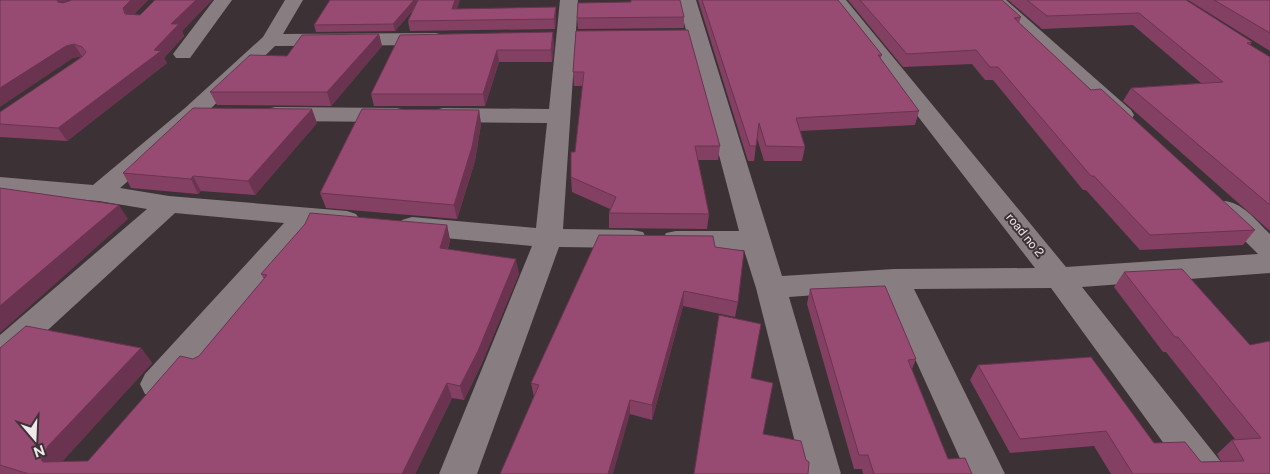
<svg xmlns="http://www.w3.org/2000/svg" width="1270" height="474" font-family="'Public Sans',sans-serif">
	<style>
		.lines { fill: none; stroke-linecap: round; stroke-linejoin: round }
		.street { fill: #887d81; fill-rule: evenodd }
		.wall { fill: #834062 }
		.shaded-wall { fill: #6a3450 }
		.building { fill: #984b72; stroke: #6a3450 }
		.labels { text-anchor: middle; stroke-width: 4; stroke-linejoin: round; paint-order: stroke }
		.street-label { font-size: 12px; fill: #efe8eb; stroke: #3c3236 }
	</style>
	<rect width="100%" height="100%" fill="#3c3236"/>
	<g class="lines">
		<g class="street">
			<polygon points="214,0 232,0 190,58 176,58 173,54"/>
			<polygon points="285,0 303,0 283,34 436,33 443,35 445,39 443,43 436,45 275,46 201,118 120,188 169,196 347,211 356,214 360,220 356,226 347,229 312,225 169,394 157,398 145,394 140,384 145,374 284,223 175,213 12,363 0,367 0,335 147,209 99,201 0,193 0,177 93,185 185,108 263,37"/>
			<polygon points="560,0 578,0 563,229 633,230 643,232 647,239 643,246 633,248 559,247 477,474 439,474 532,246 412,235 402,232 398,226 402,220 412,217 536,228 547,123 443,122 435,120 432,115 435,110 443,108 549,109"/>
			<path d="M678 0H696L782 276 894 269 1035 268 828 0H846L1066 267 1258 254 1212 208 1216 202C1238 196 1255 220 1270 234V273L1082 287 1221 462 1227 474H1186L1051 288 914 289 1005 474H967L884 290 789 297 841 474H803L756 288 744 250 676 249 666 247 662 240 666 233 676 231H739L689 41 645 40 643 36 645 32 686 30Z"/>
			<polygon points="987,0 1006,0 1131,110 1134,115 1131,120 1123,122 1115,120"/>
			<polygon points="275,107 397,108 405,110 408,115 405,120 397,122 275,121 267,119 264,114 267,109"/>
		</g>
	</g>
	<g class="wall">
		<polygon points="72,0 148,0 134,14 140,15 155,0 212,0 182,31 184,36 164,58 167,63 67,141 0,137 0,124 82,56 73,58 67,1"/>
		<polygon points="330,0 556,17 555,29 410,31 408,21 413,10 395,31 316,32 314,25"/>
		<polygon points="698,0 838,0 882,55 880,59 919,111 915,125 800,131 805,147 802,161 764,161 757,138 754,161 748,161"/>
		<polygon points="848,0 1002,0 1021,17 1019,23 1091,90 1255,230 1243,245 1140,250 1086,190 1083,190 993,80 985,80 972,64 903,67"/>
		<polygon points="1008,0 1186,0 1252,42 1250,45 1270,57 1270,231 1123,101 1131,88 1201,83 1133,25 1042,29"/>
		<polygon points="1188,0 1270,0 1270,51"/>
		<polygon points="631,2 684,17 684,28 578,29 577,18"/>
		<polygon points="576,31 720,146 718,160 698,160 709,214 707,229 609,228 609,213 610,209 572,192 571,177 575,152 583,86 574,86 573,72"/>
		<polygon points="379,34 382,46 331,106 217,105 210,92 287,56"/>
		<polygon points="400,35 554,44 552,62 499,62 485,106 374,106 371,94"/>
		<polygon points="479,110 481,124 475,161 457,219 326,208 320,193"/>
		<polygon points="317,123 255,195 201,191 198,194 131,188 123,173"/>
		<polygon points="447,225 450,240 448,249 519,274 481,365 464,400 452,398 415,474 0,474 0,348 141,348 152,363 62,461 88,461 193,359 199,356 264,279 261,274"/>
		<polygon points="715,247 738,302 735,317 683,306 652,420 630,414 534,397 531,383"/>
		<polygon points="1124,272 1250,345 1270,474 1111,474 1094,446 1010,453 970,380 978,365 1154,443 1201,462 1221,461 1217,454 1232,440 1235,439 1166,352 1163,352 1114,287"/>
		<polygon points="810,289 916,359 912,369 948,459 972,474 863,474 862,469 854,469 807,304"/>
	</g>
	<g class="shaded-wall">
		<polygon points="57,0 68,0 61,8"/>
		<polygon points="131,0 148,0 129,20 123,8"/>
		<polygon points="196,0 212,0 182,31 184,36 164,58 167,63 67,141 58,128 154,50 171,24"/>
		<polygon points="414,0 421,0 395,31 393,24"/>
		<polygon points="455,0 460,0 454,19 452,9"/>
		<polygon points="556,7 556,17 555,29 554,19"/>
		<polygon points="553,32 554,44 552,62 551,50"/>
		<polygon points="379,34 382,46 331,106 327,92"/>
		<polygon points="74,44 82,56 73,58 0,107 0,88 66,46"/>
		<polygon points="497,50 499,62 485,106 483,94"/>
		<polygon points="312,109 317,123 255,195 248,181"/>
		<polygon points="479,110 481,124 475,161 457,219 454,205"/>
		<polygon points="193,176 201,191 198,194 191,179"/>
		<polygon points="119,205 128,219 0,333 0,306"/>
		<polygon points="447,225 450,240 443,263 440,248"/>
		<polygon points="516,259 519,274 481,365 464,400 460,386"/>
		<polygon points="684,291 683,306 652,420 652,405"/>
		<polygon points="141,348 152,363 63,461 56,473 43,462 41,459 48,446"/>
		<polygon points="447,383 452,398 415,474 402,474"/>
		<polygon points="630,400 630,414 613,474 608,474"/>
	</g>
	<g class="building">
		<polygon points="0,0 57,0 58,2 63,3 72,0 131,0 123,8 125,14 140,15 155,0 196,0 171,24 179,24 154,50 161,51 58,128 0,124 0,112 82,57 86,52 82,47 74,44 66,46 0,88"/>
		<polygon points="330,0 414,0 393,24 314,25"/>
		<polygon points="418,0 455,0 452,9 556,7 554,19 408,21"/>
		<polygon points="631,0 680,0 684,17 577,18 578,3 631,2"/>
		<polygon points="702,0 838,0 882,55 878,55 919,111 796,118 805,147 766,146 759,123 756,146 750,146"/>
		<polygon points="860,0 1002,0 1021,17 1014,18 1091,90 1101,89 1255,230 1150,235 1094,176 1091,176 998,67 990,67 976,50 907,54"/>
		<polygon points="1027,0 1186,0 1252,42 1247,43 1270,57 1270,205 1131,88 1223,82 1139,13 1047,16"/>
		<polygon points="1214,0 1270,0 1270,33"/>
		<polygon points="688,30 720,146 695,146 709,214 609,213 616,197 571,177 571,152 575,152 584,72 573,72 576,31"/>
		<polygon points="553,32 551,50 497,50 483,94 371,94 400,35"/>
		<polygon points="379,34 327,92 210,92 250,55 287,56 302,35"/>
		<polygon points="193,108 312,109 248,181 193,176 191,179 123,173"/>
		<polygon points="362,109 479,110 472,147 454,205 320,193"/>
		<polygon points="0,188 119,205 0,306"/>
		<polygon points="310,213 447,225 440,248 516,259 478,351 460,386 447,383 402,474 29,474 0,465 0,348 26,326 141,348 48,446 41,459 43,462 88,461 180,356 193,359 199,356 267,275 261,274 305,224"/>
		<polygon points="599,235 713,236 715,247 744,251 738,302 684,291 652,405 630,400 608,474 500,474 539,385 531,383"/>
		<polygon points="1182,269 1250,345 1270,341 1270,474 1133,474 1106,431 1020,439 978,365 1091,357 1154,443 1185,442 1201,462 1244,461 1232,440 1261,438 1178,337 1175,337 1124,272"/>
		<polygon points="885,286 916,359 908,360 948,459 965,458 972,474 874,474 868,455 859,455 810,289"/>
		<polygon points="719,315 761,324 751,378 773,383 763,434 801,441 806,460 809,462 808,474 694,474"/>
	</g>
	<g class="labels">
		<g class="street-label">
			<text transform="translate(1025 235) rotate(51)" y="4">road no 2</text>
		</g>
	</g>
	<g transform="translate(35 439) rotate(161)" stroke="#3c3236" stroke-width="4" paint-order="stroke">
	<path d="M0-4L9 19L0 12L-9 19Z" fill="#efe8eb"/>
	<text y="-8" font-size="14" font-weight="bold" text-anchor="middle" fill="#efe8eb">N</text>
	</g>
</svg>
